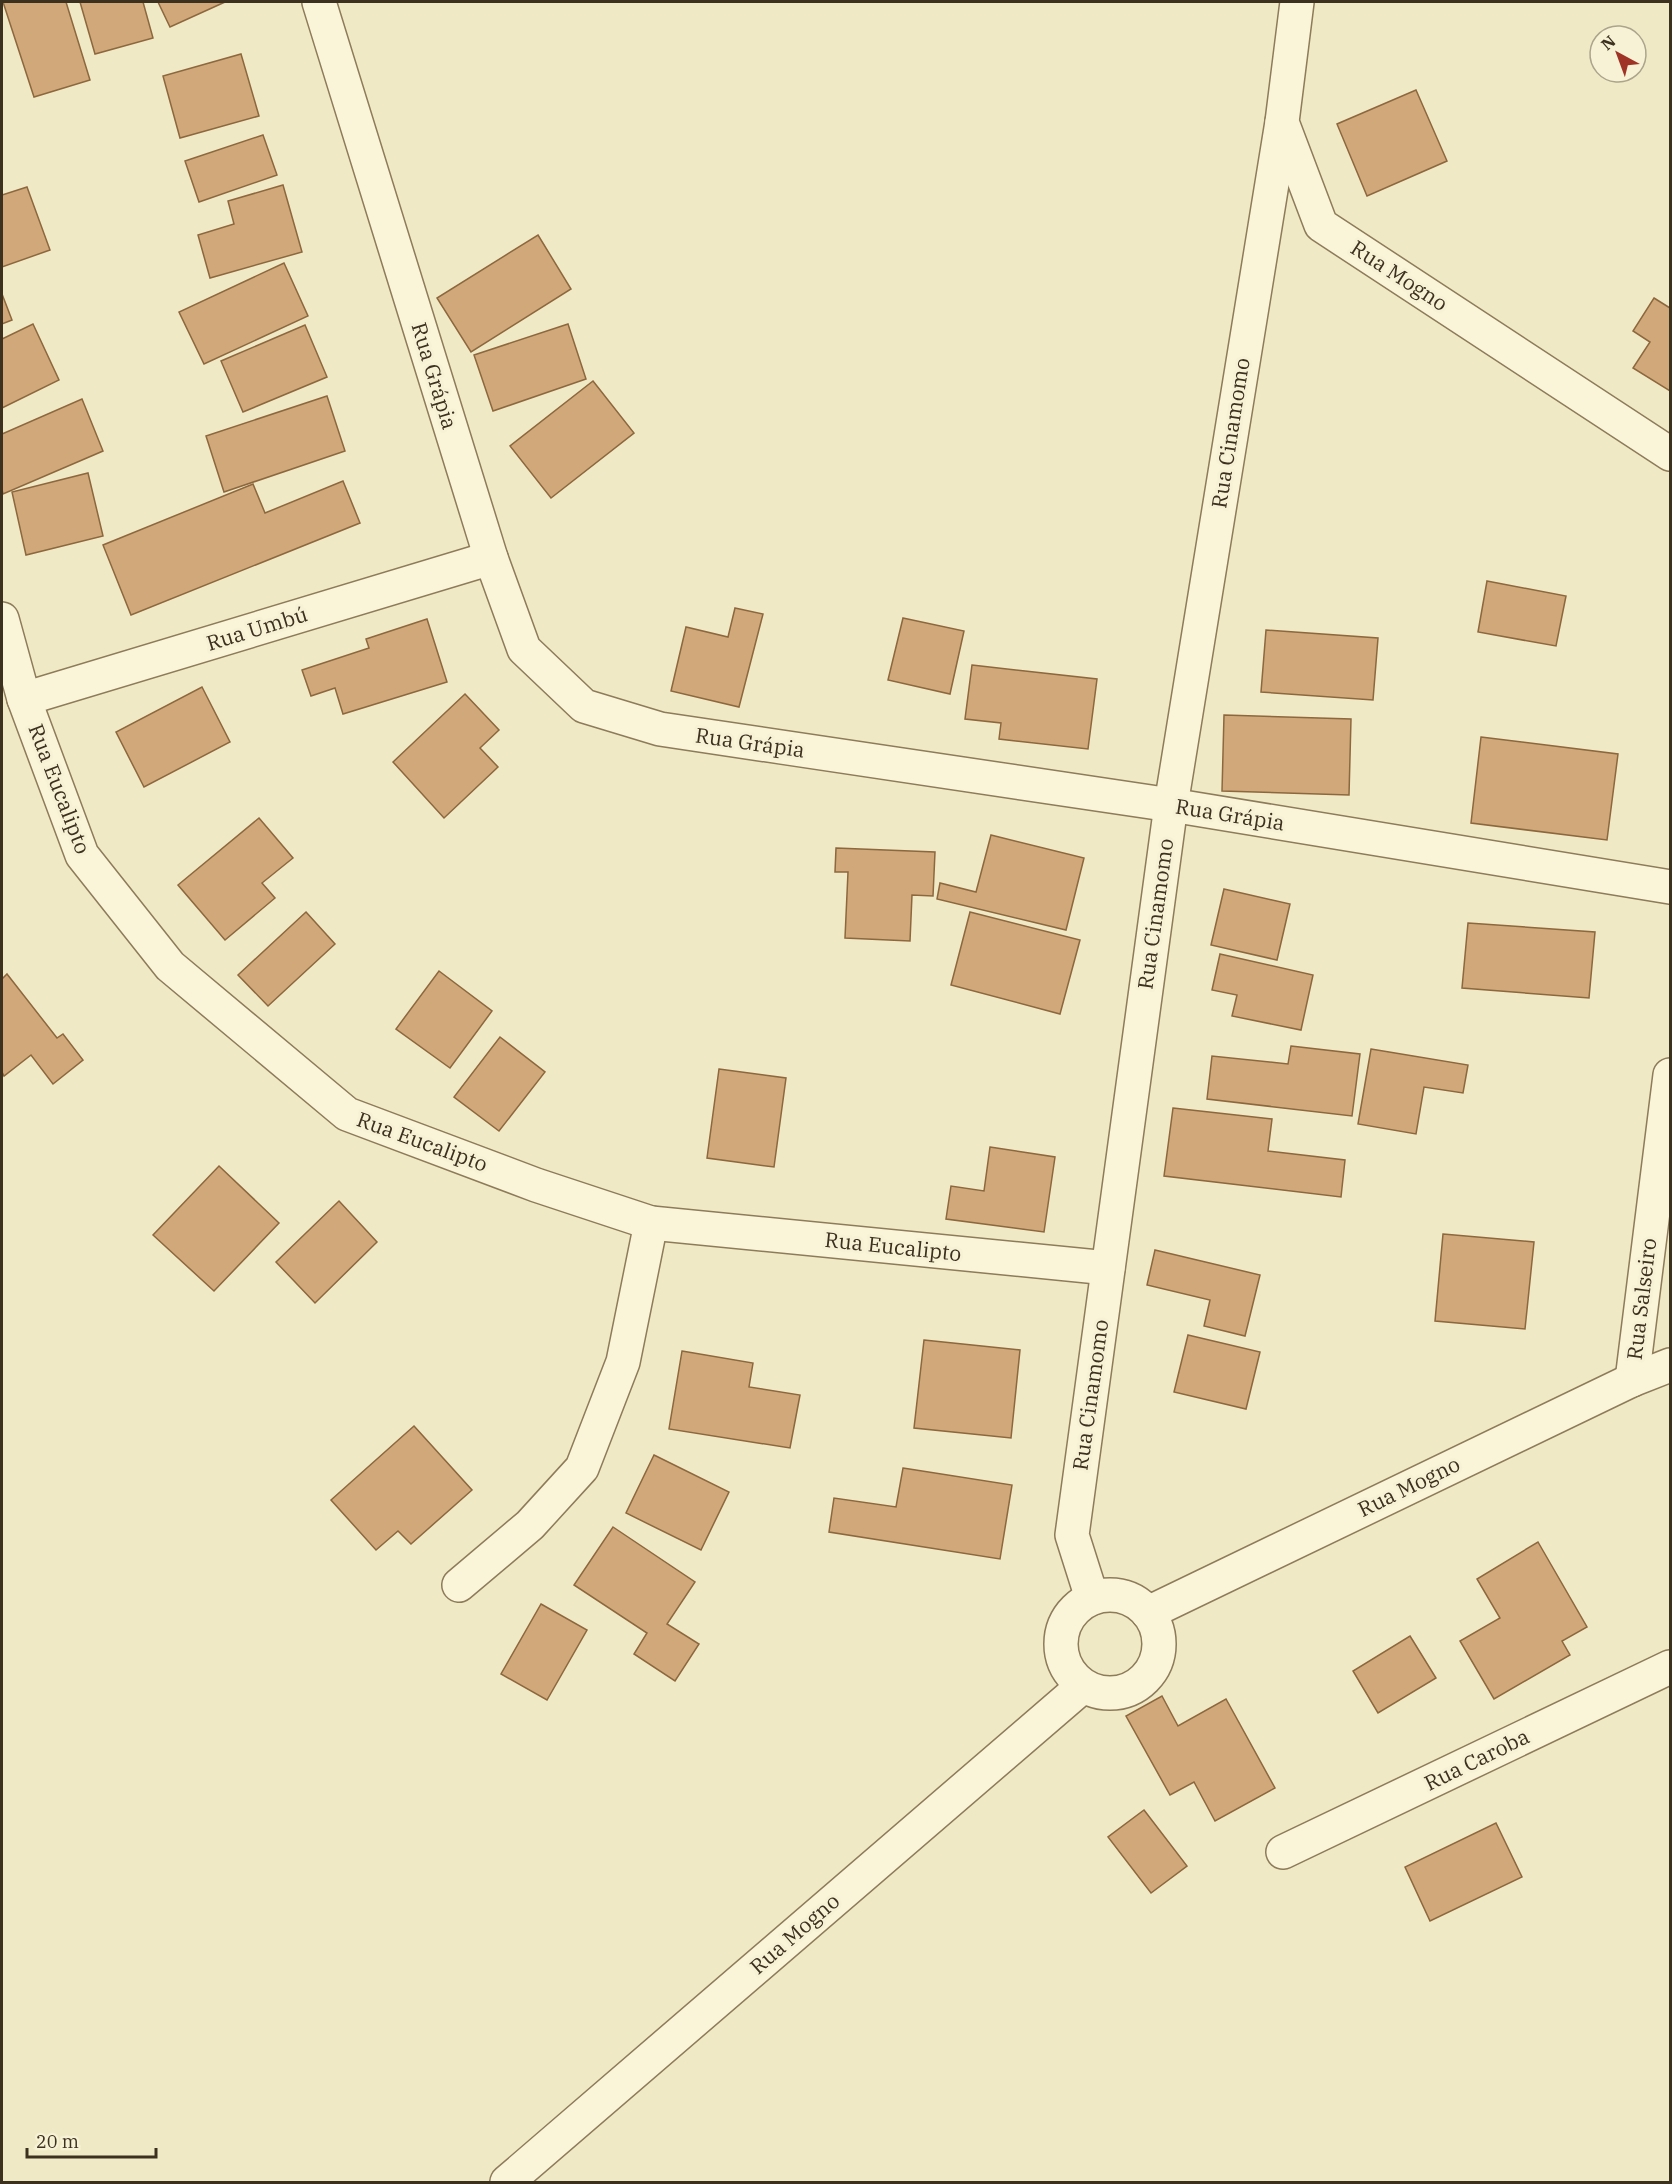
<svg xmlns="http://www.w3.org/2000/svg" width="1672" height="2184" font-family="'IBM Plex Serif',serif">
	<style>
		.building { fill: #d0a879; stroke: #8d673e; stroke-width: 1.5 }
		.lines { fill: none; stroke-linecap: round; stroke-linejoin: round }
		.minor-casing { stroke: #8d7b5a; stroke-width: 36 }
		.minor { stroke: #faf4d9; stroke-width: 33 }
		.labels { text-anchor: middle; stroke-width: 6; stroke-linejoin: round; paint-order: stroke }
		.street-label { font-size: 21px; fill: #3c301e; stroke: #f7f2d5 }
	</style>
	<rect width="100%" height="100%" fill="#f0e9c5"/>
	<g class="building">
		<polygon points="3,2 66,2 90,80 34,97"/>
		<polygon points="80,2 143,2 153,38 95,54"/>
		<polygon points="158,2 225,2 170,27"/>
		<polygon points="241,54 259,116 180,138 163,76"/>
		<polygon points="1416,90 1447,161 1367,196 1337,124"/>
		<polygon points="263,135 277,175 199,202 185,161"/>
		<polygon points="283,185 302,252 210,278 198,235 234,224 228,201"/>
		<polygon points="27,187 50,250 2,267 2,195"/>
		<polygon points="538,235 571,289 471,352 437,298"/>
		<polygon points="284,263 308,316 204,364 179,312"/>
		<polygon points="2,294 12,320 2,324"/>
		<polygon points="1654,298 1670,308 1670,391 1633,368 1650,342 1633,331"/>
		<polygon points="33,324 59,380 2,408 2,339"/>
		<polygon points="568,324 586,379 493,411 474,355"/>
		<polygon points="305,325 327,377 243,412 221,361"/>
		<polygon points="593,381 634,433 551,498 510,446"/>
		<polygon points="327,396 345,451 224,492 206,436"/>
		<polygon points="82,399 103,451 3,494 2,490 2,434"/>
		<polygon points="88,473 103,536 26,555 12,492"/>
		<polygon points="343,481 360,523 131,615 103,545 253,484 265,513"/>
		<polygon points="1487,581 1566,596 1556,646 1478,632"/>
		<polygon points="735,608 763,614 739,707 671,691 686,627 728,637"/>
		<polygon points="903,618 964,631 950,694 888,680"/>
		<polygon points="427,619 447,682 343,714 335,688 311,696 302,670 369,648 366,639"/>
		<polygon points="1266,630 1378,638 1373,700 1261,692"/>
		<polygon points="972,665 1097,679 1088,749 999,739 1001,723 965,719"/>
		<polygon points="202,687 230,742 144,787 116,732"/>
		<polygon points="465,694 499,730 480,748 498,767 444,818 393,762"/>
		<polygon points="1224,715 1351,719 1349,795 1222,791"/>
		<polygon points="1481,737 1618,754 1607,840 1471,823"/>
		<polygon points="259,818 293,858 262,883 275,898 225,940 178,885"/>
		<polygon points="991,835 1084,858 1066,930 937,899 940,883 976,892"/>
		<polygon points="836,848 935,852 933,896 912,895 910,941 845,938 848,872 835,872"/>
		<polygon points="1224,889 1290,904 1277,960 1211,945"/>
		<polygon points="306,912 335,944 268,1006 238,975"/>
		<polygon points="970,912 1080,940 1060,1014 951,985"/>
		<polygon points="1468,923 1595,932 1589,998 1462,988"/>
		<polygon points="1220,954 1313,975 1301,1030 1232,1016 1237,995 1212,990"/>
		<polygon points="439,971 492,1011 450,1068 396,1029"/>
		<polygon points="7,974 57,1038 63,1034 83,1060 53,1084 31,1055 4,1076 2,1072 2,979"/>
		<polygon points="500,1037 545,1072 499,1131 454,1097"/>
		<polygon points="1291,1046 1360,1054 1352,1116 1207,1099 1212,1056 1288,1064"/>
		<polygon points="1371,1049 1468,1065 1463,1093 1424,1087 1416,1134 1358,1124"/>
		<polygon points="719,1069 786,1078 774,1167 707,1158"/>
		<polygon points="1173,1108 1272,1119 1268,1151 1345,1160 1341,1197 1164,1176"/>
		<polygon points="990,1147 1055,1157 1044,1232 946,1219 951,1186 984,1191"/>
		<polygon points="219,1166 279,1223 214,1291 153,1235"/>
		<polygon points="339,1201 377,1242 315,1303 276,1262"/>
		<polygon points="1443,1234 1534,1242 1525,1329 1435,1321"/>
		<polygon points="1155,1250 1260,1275 1245,1336 1204,1326 1210,1300 1147,1285"/>
		<polygon points="1188,1335 1260,1352 1246,1409 1174,1392"/>
		<polygon points="924,1340 1020,1350 1011,1438 914,1428"/>
		<polygon points="682,1351 753,1363 749,1387 800,1395 790,1448 669,1429"/>
		<polygon points="414,1426 472,1490 411,1544 398,1531 376,1550 331,1500"/>
		<polygon points="654,1455 729,1492 701,1550 626,1513"/>
		<polygon points="903,1468 1012,1485 1000,1559 829,1532 834,1498 896,1507"/>
		<polygon points="613,1527 695,1582 667,1624 699,1644 675,1681 634,1654 647,1633 574,1585"/>
		<polygon points="1538,1542 1587,1627 1562,1641 1570,1655 1494,1699 1460,1641 1500,1618 1477,1579"/>
		<polygon points="541,1604 587,1630 547,1700 501,1674"/>
		<polygon points="1410,1636 1436,1678 1378,1713 1353,1671"/>
		<polygon points="1162,1696 1178,1726 1226,1699 1275,1788 1215,1821 1194,1782 1170,1795 1126,1716"/>
		<polygon points="1144,1810 1187,1866 1151,1893 1108,1837"/>
		<polygon points="1496,1823 1522,1877 1430,1921 1405,1867"/>
	</g>
	<g class="lines">
		<defs>
			<g id="minor">
				<polyline points="319,2 491,558 524,649 584,706 660,729 1171,805 1670,887"/>
				<polyline points="1297,2 1282,122 1321,225 1670,454"/>
				<polyline points="2,619 24,699 82,855 170,966 347,1114 536,1185 651,1223 1108,1268"/>
				<polyline points="24,699 491,558"/>
				<polyline points="1632,1380 1670,1075"/>
				<polyline points="459,1585 530,1525 582,1468 623,1362 651,1223"/>
				<circle cx="1110" cy="1644" r="49"/>
				<polyline points="1092,1598 1072,1535 1171,805 1282,122"/>
				<polyline points="1148,1613 1632,1380 1670,1365"/>
				<polyline points="1283,1852 1670,1667"/>
				<polyline points="507,2182 1083,1686"/>
			</g>
		</defs>
		<use href="#minor" class="minor-casing"/>
		<use href="#minor" class="minor"/>
	</g>
	<g class="labels">
		<g class="street-label">
			<text transform="translate(1399 276) rotate(33)" y="7">Rua Mogno</text>
			<text transform="translate(434 376) rotate(73)" y="7">Rua Grápia</text>
			<text transform="translate(1231 433) rotate(-81)" y="7">Rua Cinamomo</text>
			<text transform="translate(257 629) rotate(-17)" y="7">Rua Umbú</text>
			<text transform="translate(750 743) rotate(8)" y="7">Rua Grápia</text>
			<text transform="translate(59 789) rotate(69)" y="7">Rua Eucalipto</text>
			<text transform="translate(1230 815) rotate(9)" y="7">Rua Grápia</text>
			<text transform="translate(1156 914) rotate(-82)" y="7">Rua Cinamomo</text>
			<text transform="translate(422 1142) rotate(20)" y="7">Rua Eucalipto</text>
			<text transform="translate(893 1247) rotate(6)" y="7">Rua Eucalipto</text>
			<text transform="translate(1642 1299) rotate(-83)" y="7">Rua Salseiro</text>
			<text transform="translate(1091 1395) rotate(-82)" y="7">Rua Cinamomo</text>
			<text transform="translate(1409 1487) rotate(-26)" y="7">Rua Mogno</text>
			<text transform="translate(1477 1760) rotate(-26)" y="7">Rua Caroba</text>
			<text transform="translate(795 1934) rotate(-41)" y="7">Rua Mogno</text>
		</g>
	</g>
	<rect width="1672" height="2184" fill="none" stroke="#3c301e" stroke-width="6"/>
	<g transform="translate(1618 54) rotate(319)"><circle r="28" fill="#f7f2d5" stroke="#aca48c" stroke-width="1.5"/>
	<path d="M0-4.5L10 22L0 15L-10 22Z" fill="#9f3426"/>
	<text y="-9" font-size="16" font-weight="bold" text-anchor="middle" fill="#3c301e">N</text>
	</g>
	<path d="M27 2148v9h129v-9" fill="none" stroke="#3c301e" stroke-width="3"/>
	<text x="36" y="2148" font-size="18" fill="#3c301e" stroke="#f7f2d5" stroke-width="4.5" paint-order="stroke">20 m</text>
</svg>
